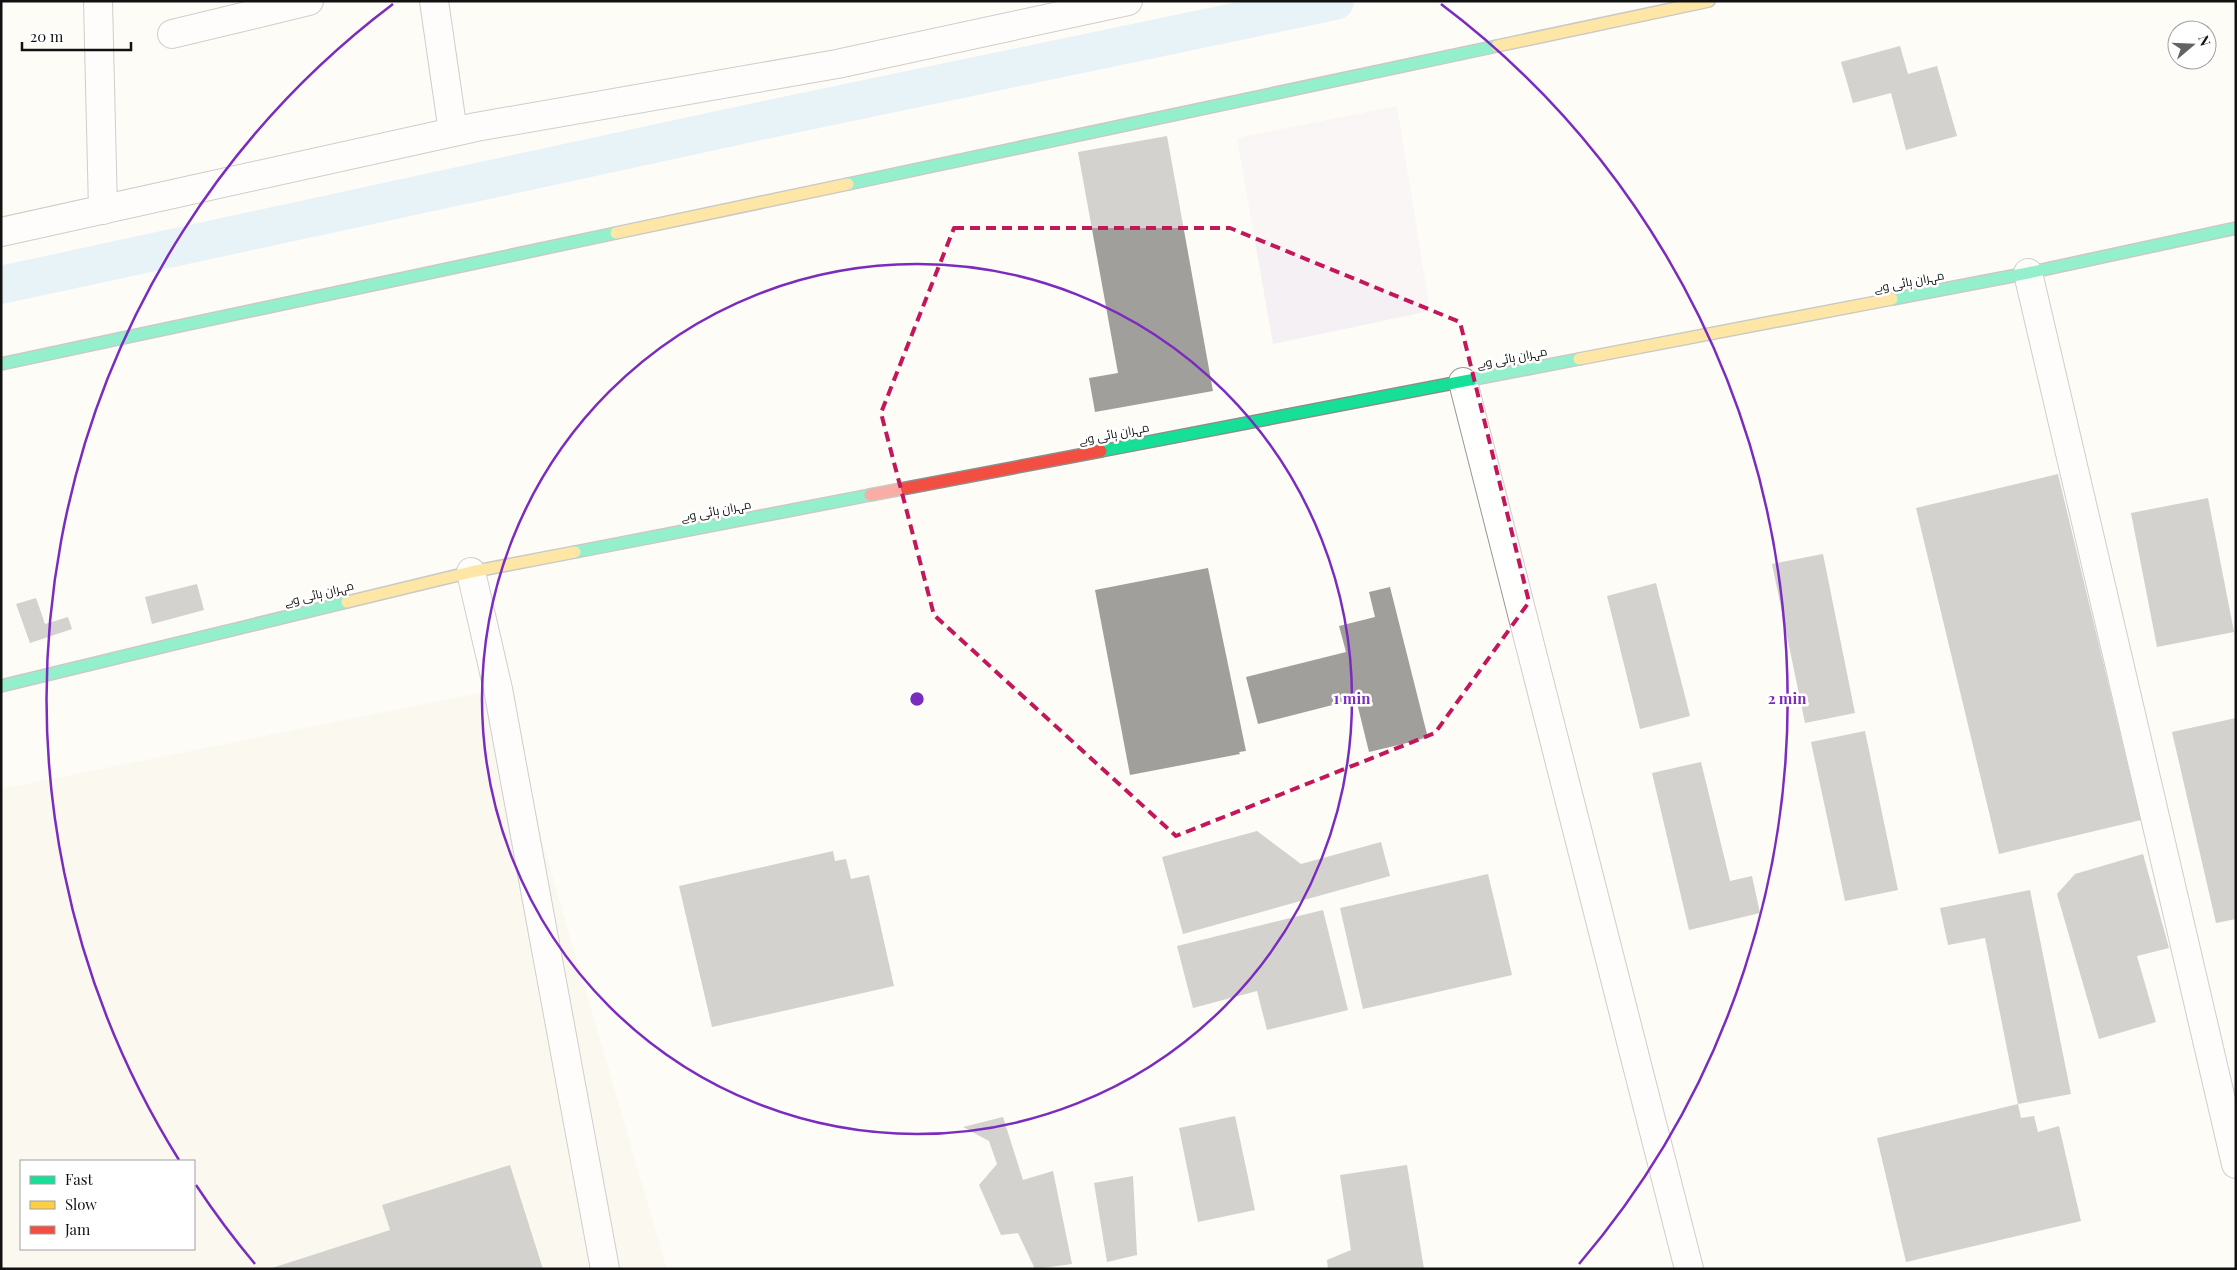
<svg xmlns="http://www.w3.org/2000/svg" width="2237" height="1270" font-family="'Playfair Display',Cairo,serif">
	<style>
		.industrial { fill: #f5f0f3 }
		.farmland { fill: #f9f7e4; fill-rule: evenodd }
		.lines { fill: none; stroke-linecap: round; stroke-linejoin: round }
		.canal { stroke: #cde8f7; stroke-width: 38 }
		.building { fill: #a19f9c }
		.street-casing { stroke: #979795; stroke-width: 30 }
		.fast-casing { stroke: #8e8d8b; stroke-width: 14 }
		.slow-casing { stroke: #8e8d8b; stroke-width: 14 }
		.jam-casing { stroke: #8e8d8b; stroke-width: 14 }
		.street { stroke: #fffffe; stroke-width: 28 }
		.fast { stroke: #16e098; stroke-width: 11 }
		.slow { stroke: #ffcf43; stroke-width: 11 }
		.jam { stroke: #f24e42; stroke-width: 11 }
		.marked { fill: none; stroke: #c2185b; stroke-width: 4; stroke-dasharray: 10 6; stroke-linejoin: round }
		.ring { fill: none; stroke: #7b2cbf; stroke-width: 2.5 }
		.labels { text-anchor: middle; stroke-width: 5; stroke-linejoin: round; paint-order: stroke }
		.street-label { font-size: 12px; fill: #111; stroke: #fff }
		.centre { fill: #7b2cbf; stroke: #fff; stroke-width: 2.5 }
		.ring-label { font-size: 15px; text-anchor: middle; font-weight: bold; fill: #7b2cbf; stroke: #fff; stroke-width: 5; stroke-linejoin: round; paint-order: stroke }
	</style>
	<rect width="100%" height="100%" fill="#fdfcf7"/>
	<polygon class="industrial" points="1397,106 1430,311 1273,344 1237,138"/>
	<path class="farmland" d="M498 689 667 1269H1V789ZM21 1161H194V1249H21Z"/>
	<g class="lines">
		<polyline class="canal" points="1,285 760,121 1335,1"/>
	</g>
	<g class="building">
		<polygon points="1900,46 1908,74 1937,66 1957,136 1906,150 1891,93 1853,103 1841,62"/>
		<polygon points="1167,136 1213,391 1095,412 1089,378 1118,373 1078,152"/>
		<polygon points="2058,474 2141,820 1999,854 1916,508"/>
		<polygon points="2208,498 2234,632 2157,647 2131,513"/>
		<polygon points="1823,554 1855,713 1805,723 1772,564"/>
		<polygon points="1208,568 1246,751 1239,752 1240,754 1130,775 1095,590"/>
		<polygon points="1656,583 1690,716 1640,729 1607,596"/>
		<polygon points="197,584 204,610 152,624 145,597"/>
		<polygon points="1390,587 1428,738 1369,752 1356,699 1258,724 1246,677 1346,652 1339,626 1375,617 1369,592"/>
		<polygon points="36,598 45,624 68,617 72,629 30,643 16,604"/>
		<polygon points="2236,718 2236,919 2216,923 2172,732"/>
		<polygon points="1865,731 1898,890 1845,901 1811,742"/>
		<polygon points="1701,762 1730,881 1752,876 1760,913 1689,930 1652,773"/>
		<polygon points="1257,831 1301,864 1381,842 1390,876 1183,934 1162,857"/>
		<polygon points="833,851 835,861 846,859 851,879 869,875 894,986 712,1027 679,886"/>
		<polygon points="2143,854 2169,948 2137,956 2156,1022 2099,1039 2057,894 2075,874"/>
		<polygon points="1488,874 1512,975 1363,1009 1340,908"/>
		<polygon points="2030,890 2071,1094 2018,1104 1985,938 1948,945 1940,908"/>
		<polygon points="1323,910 1348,1010 1267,1030 1257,991 1193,1008 1177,946"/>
		<polygon points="2018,1104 2021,1118 2034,1116 2038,1132 2059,1126 2081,1221 1906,1262 1877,1138"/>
		<polygon points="1235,1116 1255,1210 1198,1222 1179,1128"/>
		<polygon points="1003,1117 1023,1180 1053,1171 1072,1264 1035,1269 1018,1233 1001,1235 979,1185 997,1164 989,1141 963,1127"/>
		<polygon points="510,1165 543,1269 269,1269 390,1230 382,1205"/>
		<polygon points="1407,1165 1424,1269 1328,1269 1327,1260 1351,1250 1340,1175"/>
		<polygon points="1133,1176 1137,1255 1107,1262 1094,1183"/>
	</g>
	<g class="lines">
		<defs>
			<g id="street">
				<polyline points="98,1 103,210"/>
				<polyline points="434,1 453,132"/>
				<polyline points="172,34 309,1"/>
				<polyline points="1,232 476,127 837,64 1128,1"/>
				<polyline points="2028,273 2236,1164"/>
				<polyline points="1463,382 1689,1269"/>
				<polyline points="471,572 498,689 605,1269"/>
			</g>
			<g id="fast">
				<polyline points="848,184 1497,46"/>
				<polyline points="1892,299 2028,273 2236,228"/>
				<polyline points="1,364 616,233"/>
				<polyline points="1101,451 1579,359"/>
				<polyline points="575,552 870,495"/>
				<polyline points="1,686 347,602"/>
			</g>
			<g id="slow">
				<polyline points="1497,46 1709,1"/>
				<polyline points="616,233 848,184"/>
				<polyline points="1579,359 1892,299"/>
				<polyline points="347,602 471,572 575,552"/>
			</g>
			<polyline id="jam" points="870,495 1101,451"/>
		</defs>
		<use href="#street" class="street-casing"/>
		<use href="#fast" class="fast-casing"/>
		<use href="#slow" class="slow-casing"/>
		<use href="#jam" class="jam-casing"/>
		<use href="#street" class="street"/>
		<use href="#fast" class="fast"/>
		<use href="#slow" class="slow"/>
		<use href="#jam" class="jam"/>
	</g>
	<path d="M0 0H2237V1270H0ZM954 228H1230L1460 322 1529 602 1435 733 1176 836 934 615 881 413Z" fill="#fdfcf7" fill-opacity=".55" fill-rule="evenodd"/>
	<path class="marked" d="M954 228H1230L1460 322 1529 602 1435 733 1176 836 934 615 881 413Z"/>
	<g class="ring">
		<circle cx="917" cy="699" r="435"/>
		<path d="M255 1264A870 870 0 0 1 196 1185M179 1160A870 870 0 0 1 393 4M1441 4A870 870 0 0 1 1579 1264"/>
	</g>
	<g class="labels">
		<g class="street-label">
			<text transform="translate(1909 282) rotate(-11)" y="4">مہران ہائی وے</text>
			<text transform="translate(1512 358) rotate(-11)" y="4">مہران ہائی وے</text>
			<text transform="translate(1114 434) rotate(-11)" y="4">مہران ہائی وے</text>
			<text transform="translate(716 511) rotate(-11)" y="4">مہران ہائی وے</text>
			<text transform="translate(319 594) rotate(-14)" y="4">مہران ہائی وے</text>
		</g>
	</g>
	<circle cx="917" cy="699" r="8" class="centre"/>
	<g class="ring-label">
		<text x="1352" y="704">1 min</text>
		<text x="1787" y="704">2 min</text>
	</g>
	<rect width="2237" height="1270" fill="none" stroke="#111111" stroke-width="5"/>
	<rect x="20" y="1160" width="175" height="90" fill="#ffffff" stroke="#a0a0a0"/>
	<rect x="30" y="1176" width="25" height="8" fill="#16e098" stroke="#a0a0a0"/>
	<text x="65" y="1185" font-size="15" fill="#111111">Fast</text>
	<rect x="30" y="1201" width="25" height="8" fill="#ffcf43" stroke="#a0a0a0"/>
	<text x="65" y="1210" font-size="15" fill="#111111">Slow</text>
	<rect x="30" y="1226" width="25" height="8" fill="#f24e42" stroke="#a0a0a0"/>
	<text x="65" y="1235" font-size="15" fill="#111111">Jam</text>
	<g transform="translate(2192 45) rotate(71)"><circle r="24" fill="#ffffff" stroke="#a0a0a0"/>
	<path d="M0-4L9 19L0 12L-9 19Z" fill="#646362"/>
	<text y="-8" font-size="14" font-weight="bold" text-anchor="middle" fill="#111111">N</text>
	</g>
	<path d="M22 42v8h109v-8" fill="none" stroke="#111111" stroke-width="2.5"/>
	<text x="30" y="42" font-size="15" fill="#111111" stroke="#ffffff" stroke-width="4" paint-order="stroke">20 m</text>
</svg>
